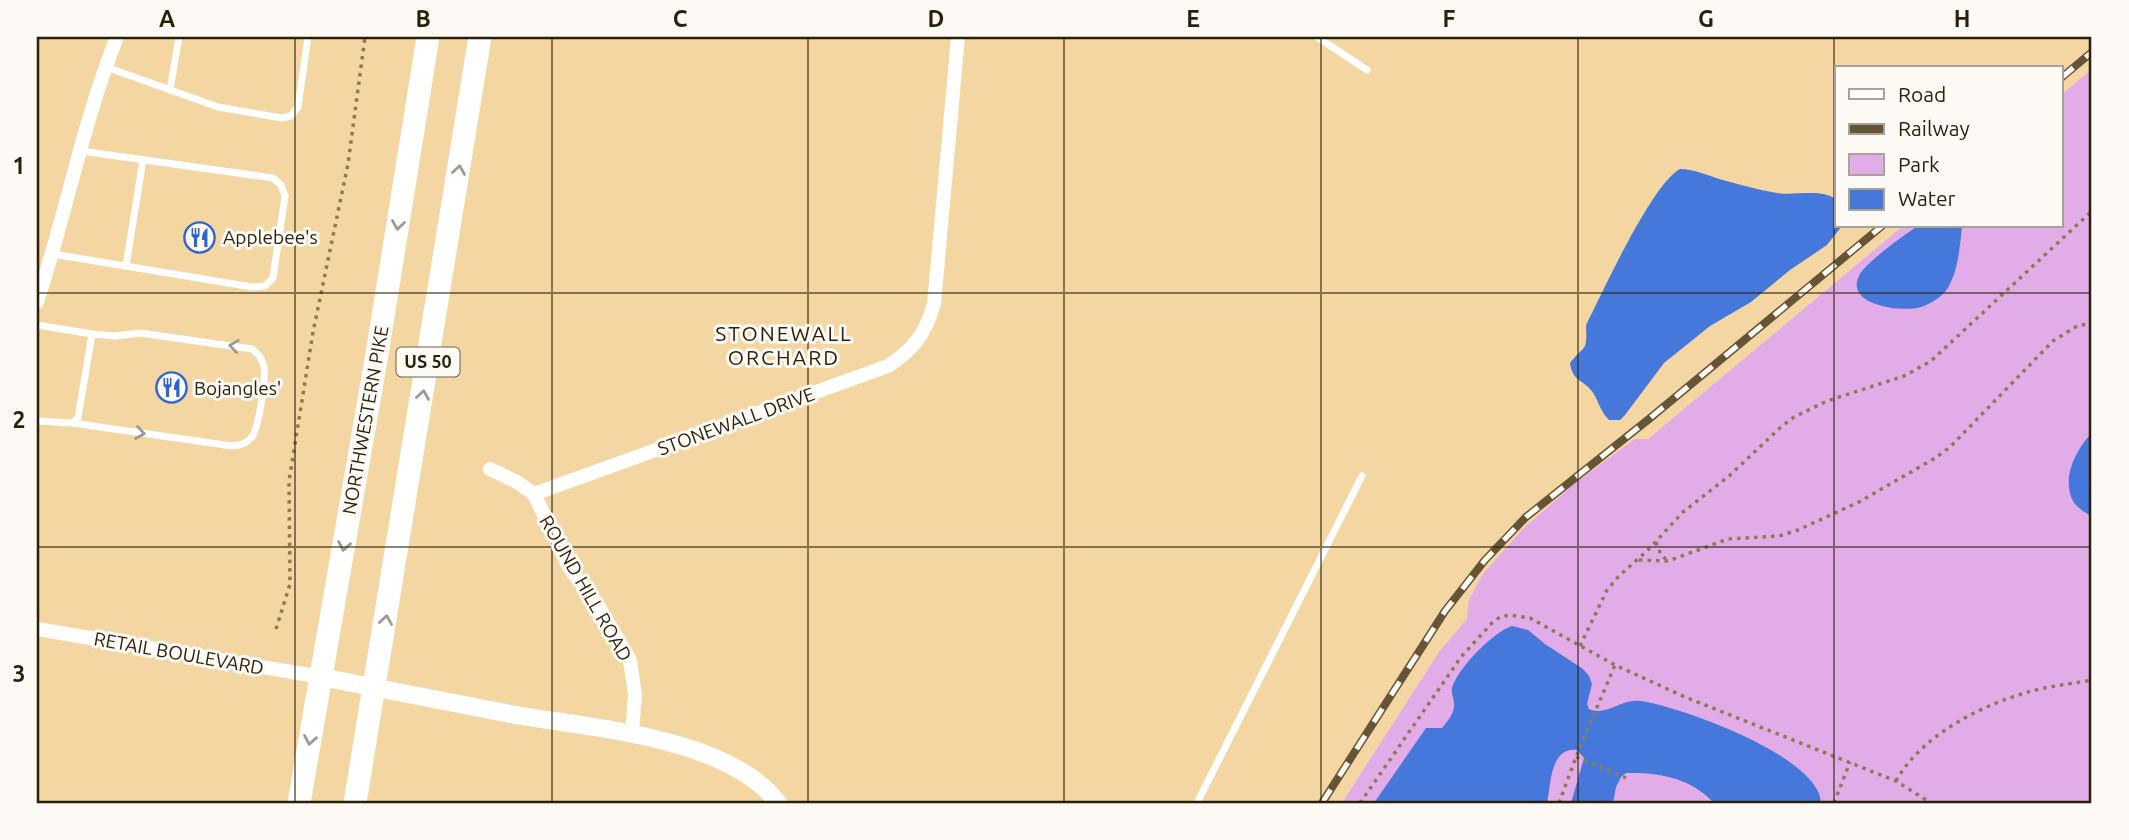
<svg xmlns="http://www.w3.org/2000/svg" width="2129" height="840" font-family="Ubuntu,sans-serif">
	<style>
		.green { fill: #e2ace9 }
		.water { fill: #4678dc }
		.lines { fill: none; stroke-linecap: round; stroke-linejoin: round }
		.path { stroke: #8e7a55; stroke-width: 3.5; stroke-dasharray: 3.5 5; stroke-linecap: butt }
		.service { stroke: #fff; stroke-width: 7 }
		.minor { stroke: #fff; stroke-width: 14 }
		.tertiary { stroke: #fff; stroke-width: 18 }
		.primary { stroke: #fff; stroke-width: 23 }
		.rail-casing { stroke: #655436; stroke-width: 8 }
		.rail { stroke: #fdfaf5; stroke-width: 5; stroke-dasharray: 16; stroke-linecap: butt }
		.oneway { stroke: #9f9a91 }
		.grid { fill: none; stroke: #2a1f0a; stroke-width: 2; stroke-opacity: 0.55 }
		.labels { text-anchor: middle; stroke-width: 6; stroke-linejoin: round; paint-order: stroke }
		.shield { fill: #fdfaf5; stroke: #696150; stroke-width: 2 }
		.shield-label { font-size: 18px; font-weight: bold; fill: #2a1f0a }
		.poi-label { font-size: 19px; fill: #2a1f0a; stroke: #fdfaf5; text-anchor: start }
		.street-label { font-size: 19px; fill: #2a1f0a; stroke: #fdfaf5 }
		.neighbourhood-label { font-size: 21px; letter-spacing: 2px; fill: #2a1f0a; stroke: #fdfaf5 }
		.neatline { fill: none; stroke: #2a1f0a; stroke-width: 2.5 }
		.grid-label { font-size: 23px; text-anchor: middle; font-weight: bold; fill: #2a1f0a }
	</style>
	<rect width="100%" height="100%" fill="#f3d6a1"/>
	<polygon class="green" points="2092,69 2092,803 1342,803 1439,652 1467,619 1469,600 1482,575 1523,529 1574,484 1635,439 1648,439 1903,226 2061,226 2061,95"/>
	<g class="water">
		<path d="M1680 169C1695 169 1708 176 1723 180 1741 185 1759 190 1777 193 1796 196 1822 188 1837 200V226H1842L1827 245 1790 270 1751 302 1710 326 1664 363 1625 415 1620 420H1609C1599 410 1598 398 1591 390 1581 378 1573 382 1570 363 1586 343 1587 353 1586 325 1603 292 1651 185 1680 169Z"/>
		<path d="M1918 226H1962C1960 246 1958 277 1944 293 1938 299 1928 305 1921 307 1903 313 1842 305 1860 274 1867 262 1905 234 1918 226Z"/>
		<path d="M2092 433V517C2085 512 2075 507 2072 499 2062 476 2077 448 2092 433Z"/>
		<path d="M1512 626 1528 630 1545 644 1583 669 1589 676 1592 684 1587 704 1589 709C1606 717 1622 698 1640 701 1680 706 1820 757 1821 803H1714C1691 778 1659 772 1626 773L1621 777 1616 787 1613 803H1571L1584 758 1577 750C1550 747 1551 784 1547 803H1374L1426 728H1442C1447 722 1455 713 1454 704 1454 698 1451 695 1452 688 1457 669 1493 632 1512 626Z"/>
	</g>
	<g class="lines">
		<g class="path">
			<polyline points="1656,542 1661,555 1668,561"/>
			<polyline points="1639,560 1668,561 1728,539 1779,536 1798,530 1859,502 1937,457 1950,447 2053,341 2077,326 2092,323"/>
			<polyline points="276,629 290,584 289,481 313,332 348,164 365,37"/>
			<polyline points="1580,646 1607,590 1619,576 1648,550 1683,512 1729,476 1782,426 1794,417 1827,401 1904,376 1931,361 2092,211"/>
			<polyline points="1576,757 1626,778"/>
			<path d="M1896 781C1921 736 1979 706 2028 692 2049 686 2071 684 2092 680"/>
			<polyline points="1360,803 1461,657 1492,623 1500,617 1510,615 1530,618 1615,665 1685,697 1896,781 1931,803"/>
			<polyline points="1559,803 1576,757 1615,665"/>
			<polyline points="1834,803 1850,762"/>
		</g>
		<g class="service">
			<polyline points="1317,37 1367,70"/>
			<polyline points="106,67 218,107 282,118 291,116 298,107 308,37"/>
			<polyline points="170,90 179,37"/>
			<polyline points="53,254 252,287 265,286 273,278 285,196 281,185 273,178 81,151"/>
			<polyline points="126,266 143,160"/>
			<polyline points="37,325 92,334 78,418 72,423 37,421"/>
			<path d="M72 423 232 446C241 445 246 444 252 437 259 427 266 378 264 366 262 358 258 354 252 349L140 333 115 336 92 334"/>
			<polyline points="1197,803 1362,476"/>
		</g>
		<g class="minor">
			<path d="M37 302C66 214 83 122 117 37"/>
			<polyline points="490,469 517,482 534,494 569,567 599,607 630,660 635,695 632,734"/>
			<path d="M534 494 888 366C913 350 926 333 934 304L958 37"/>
			<polyline points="37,629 321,677"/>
		</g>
		<path class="tertiary" d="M321 677C384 689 447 702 510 714 587 728 728 736 778 803"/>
		<g class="primary">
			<polyline points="299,803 377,354 428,37"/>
			<polyline points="355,803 480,37"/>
		</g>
		<defs>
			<g id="rail">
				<polyline points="2061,78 2092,52"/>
				<polyline points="1322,803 1445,611 1485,560 1526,517 1649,419 1882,226"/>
			</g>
		</defs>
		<use href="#rail" class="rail-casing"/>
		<use href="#rail" class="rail"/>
	</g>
	<defs><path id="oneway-chevron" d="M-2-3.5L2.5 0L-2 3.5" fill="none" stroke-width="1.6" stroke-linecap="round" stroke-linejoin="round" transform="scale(1.75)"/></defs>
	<g class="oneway">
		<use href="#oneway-chevron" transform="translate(459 170) rotate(-81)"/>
		<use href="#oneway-chevron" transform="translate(398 225) rotate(99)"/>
		<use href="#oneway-chevron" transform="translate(234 346) rotate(-172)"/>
		<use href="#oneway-chevron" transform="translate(423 395) rotate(-81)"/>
		<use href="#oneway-chevron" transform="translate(140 433) rotate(9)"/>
		<use href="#oneway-chevron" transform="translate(344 546) rotate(100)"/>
		<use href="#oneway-chevron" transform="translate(386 620) rotate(-81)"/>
		<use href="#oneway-chevron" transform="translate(310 740) rotate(100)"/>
	</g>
	<path class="grid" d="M295 37V803M552 37V803M808 37V803M1064 37V803M1321 37V803M1578 37V803M1834 37V803M37 293H2092M37 547H2092"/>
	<defs>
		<symbol id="restaurant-ring" viewBox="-11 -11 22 22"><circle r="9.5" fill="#fdfaf5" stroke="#2e63d1" stroke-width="1.5"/><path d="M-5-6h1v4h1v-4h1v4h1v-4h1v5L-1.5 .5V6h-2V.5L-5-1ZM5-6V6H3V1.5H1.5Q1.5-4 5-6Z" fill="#2e63d1"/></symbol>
	</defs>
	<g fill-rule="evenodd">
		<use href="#restaurant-ring" x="182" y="220" width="35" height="35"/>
		<use href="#restaurant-ring" x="154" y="370" width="35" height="35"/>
	</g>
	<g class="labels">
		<rect class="shield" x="396.5" y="347.5" width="63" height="29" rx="5"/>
		<g class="shield-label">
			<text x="428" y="368">US 50</text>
		</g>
		<g class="poi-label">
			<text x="223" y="244">Applebee's</text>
			<text x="194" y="395">Bojangles'</text>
		</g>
		<g class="street-label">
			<text transform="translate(365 420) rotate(-80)" y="7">NORTHWESTERN PIKE</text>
			<text transform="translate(736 421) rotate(-20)" y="7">STONEWALL DRIVE</text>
			<text transform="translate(586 588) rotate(60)" y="7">ROUND HILL ROAD</text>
			<text transform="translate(179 653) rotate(10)" y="7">RETAIL BOULEVARD</text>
		</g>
		<g class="neighbourhood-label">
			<text x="784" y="341">STONEWALL<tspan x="784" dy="24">ORCHARD</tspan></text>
		</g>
	</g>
	<rect width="2129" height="840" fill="none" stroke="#fdfaf5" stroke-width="77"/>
	<rect x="1835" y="66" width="228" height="161" fill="#fdfaf5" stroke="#a9a297" stroke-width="2"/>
	<rect x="1849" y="89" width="35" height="10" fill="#ffffff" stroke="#a9a297" stroke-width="2"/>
	<text x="1898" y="102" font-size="21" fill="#2a1f0a">Road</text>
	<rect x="1849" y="124" width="35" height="10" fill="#655436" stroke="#a9a297" stroke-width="2"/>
	<text x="1898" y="136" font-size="21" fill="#2a1f0a">Railway</text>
	<rect x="1849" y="154" width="35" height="21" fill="#e2ace9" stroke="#a9a297" stroke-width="2"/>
	<text x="1898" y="172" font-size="21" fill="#2a1f0a">Park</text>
	<rect x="1849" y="189" width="35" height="21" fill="#4678dc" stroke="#a9a297" stroke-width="2"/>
	<text x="1898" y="206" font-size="21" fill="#2a1f0a">Water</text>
	<rect x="38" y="38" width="2052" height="764" class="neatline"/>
	<g class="grid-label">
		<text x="167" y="27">A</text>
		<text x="423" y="27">B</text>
		<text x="680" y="27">C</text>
		<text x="936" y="27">D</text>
		<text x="1193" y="27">E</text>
		<text x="1449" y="27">F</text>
		<text x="1706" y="27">G</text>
		<text x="1962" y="27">H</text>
		<text x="19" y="174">1</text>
		<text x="19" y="428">2</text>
		<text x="19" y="682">3</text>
	</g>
</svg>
